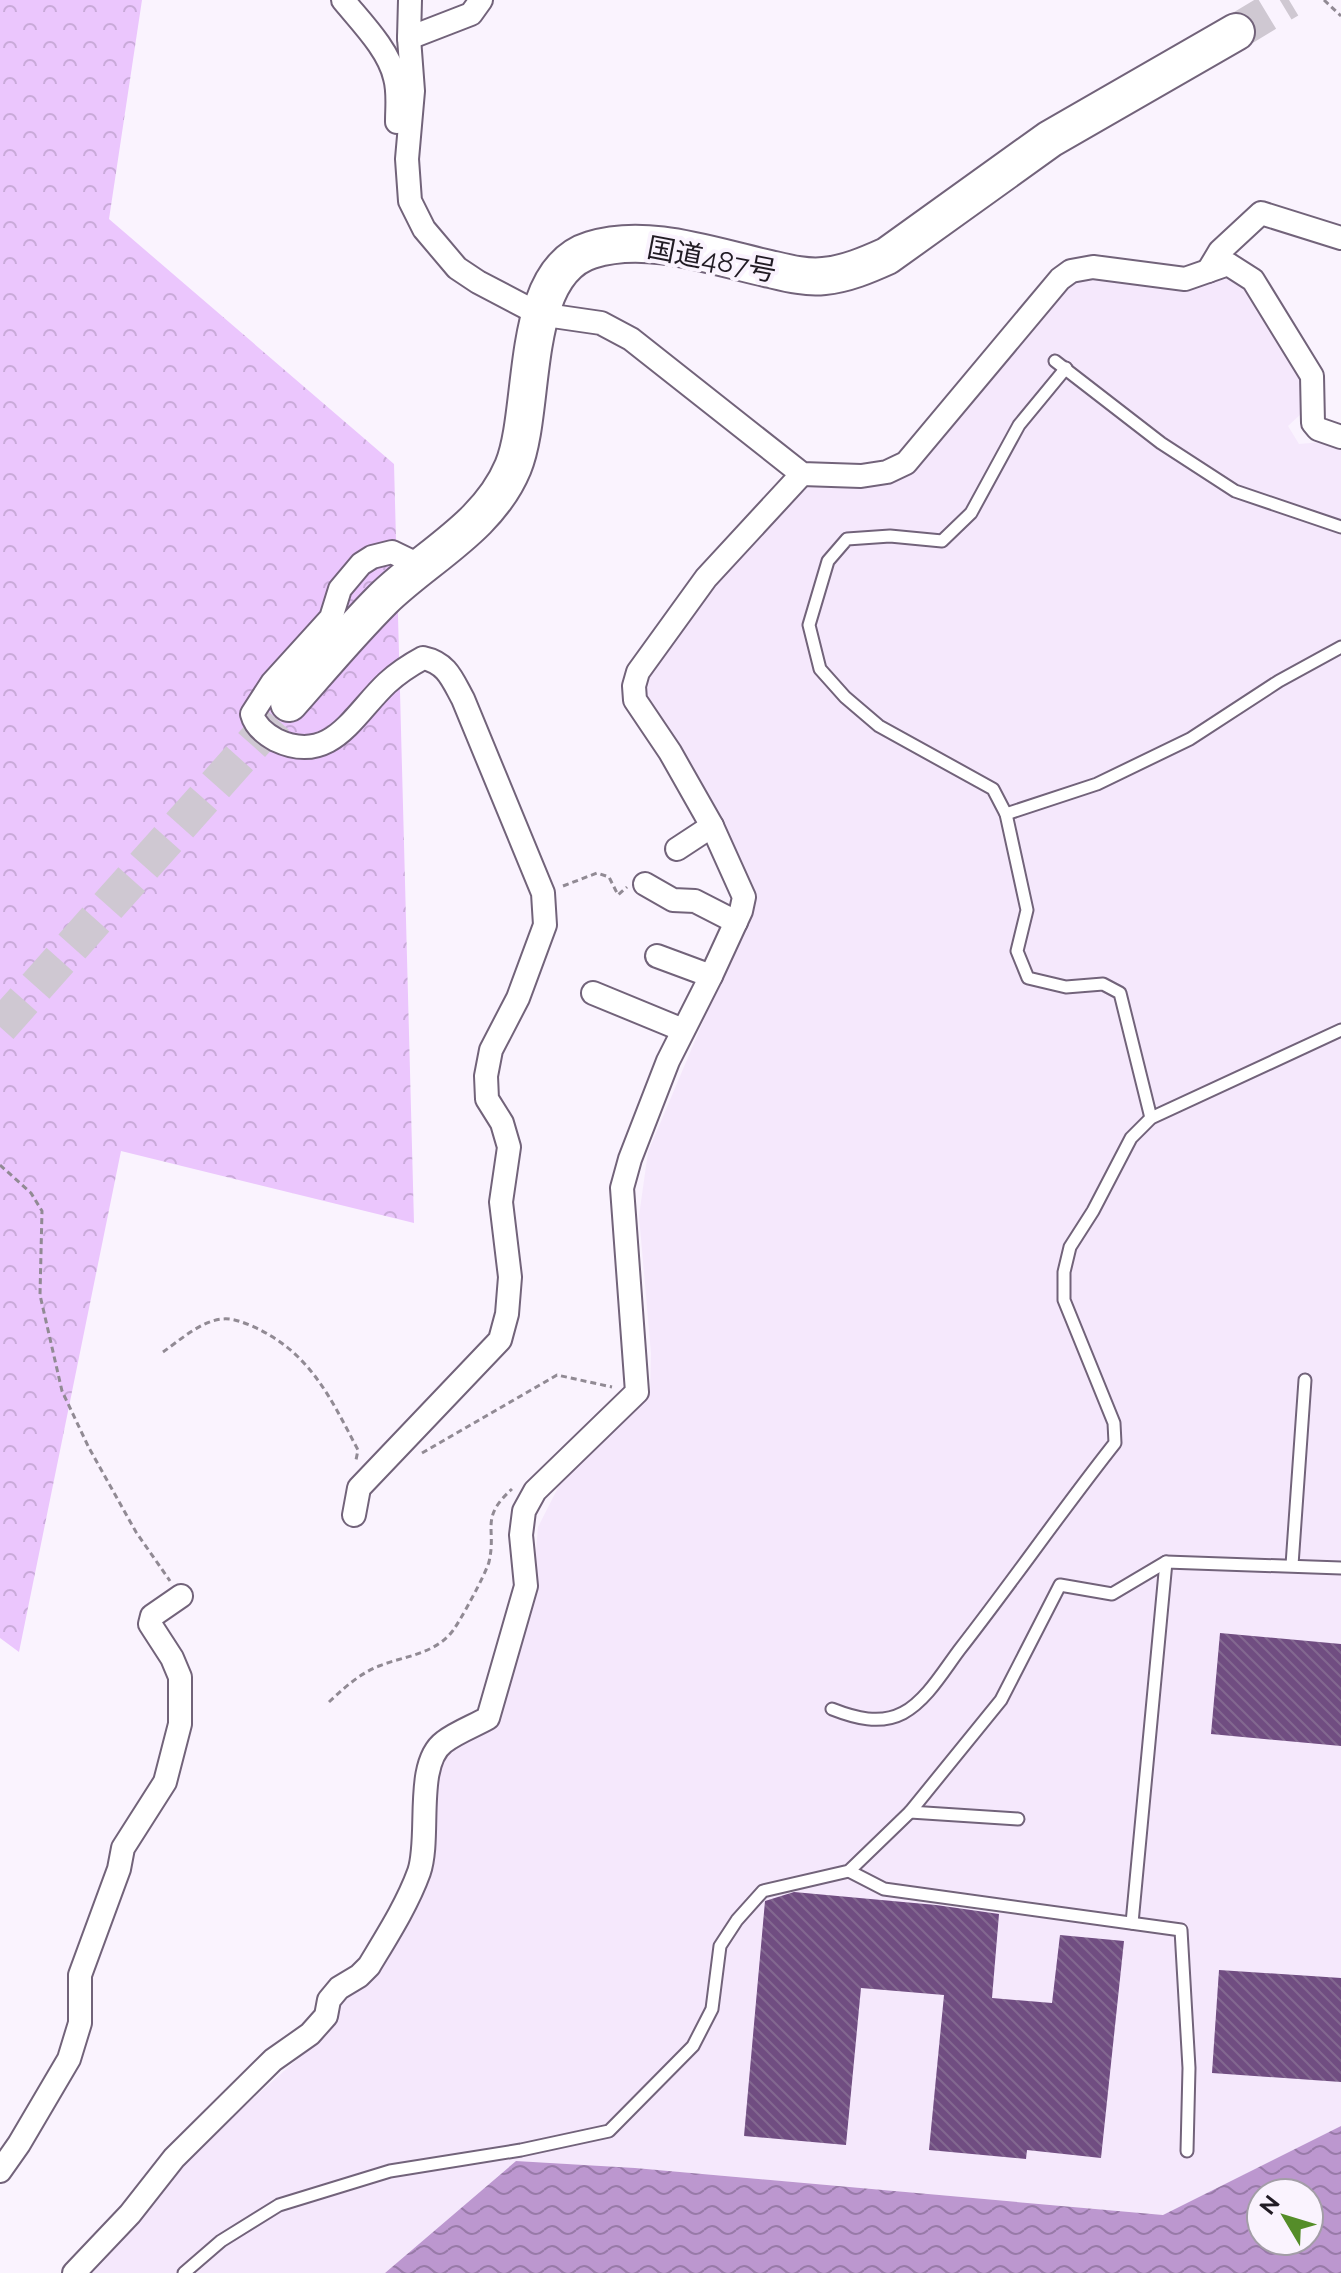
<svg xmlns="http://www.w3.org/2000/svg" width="1341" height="2273" font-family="Raleway,'Noto Sans JP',sans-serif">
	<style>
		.built { fill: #f5e8fc }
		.forest { fill: url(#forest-crowns) }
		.water { fill: url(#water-waves); fill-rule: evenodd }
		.building { fill: url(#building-back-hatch) }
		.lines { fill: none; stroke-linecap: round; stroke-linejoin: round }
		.trunk-tunnel { stroke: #cfc8d2; stroke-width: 36; stroke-dasharray: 36 18; stroke-linecap: butt }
		.service-casing { stroke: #72637a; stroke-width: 15 }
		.minor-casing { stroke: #72637a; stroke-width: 26 }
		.trunk-casing { stroke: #72637a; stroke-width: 40 }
		.path { stroke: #918a94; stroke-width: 3; stroke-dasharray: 6 4; stroke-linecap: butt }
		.service { stroke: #fff; stroke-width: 11 }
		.minor { stroke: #fff; stroke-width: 22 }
		.trunk { stroke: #fff; stroke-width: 36 }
		.labels { text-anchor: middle; stroke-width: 8; stroke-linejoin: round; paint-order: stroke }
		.street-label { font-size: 28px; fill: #211b24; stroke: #faf3fe }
	</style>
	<defs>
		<pattern id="forest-crowns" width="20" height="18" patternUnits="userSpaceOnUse" patternTransform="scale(2)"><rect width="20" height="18" fill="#ebc6fd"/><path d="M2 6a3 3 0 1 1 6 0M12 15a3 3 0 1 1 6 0" fill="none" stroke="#c9aad9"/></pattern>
		<pattern id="water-waves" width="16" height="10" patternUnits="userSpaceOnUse" patternTransform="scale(2)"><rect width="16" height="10" fill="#bc97cf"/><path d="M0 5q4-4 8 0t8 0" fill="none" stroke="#987aa8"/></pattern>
		<pattern id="building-back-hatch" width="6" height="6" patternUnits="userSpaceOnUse" patternTransform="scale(2)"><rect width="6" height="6" fill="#704d81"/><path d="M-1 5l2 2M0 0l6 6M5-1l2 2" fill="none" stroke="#836890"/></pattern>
	</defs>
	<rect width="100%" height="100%" fill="#faf3fe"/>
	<polygon class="built" points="1227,273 1245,285 1301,376 1305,393 1302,413 1288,426 1299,444 1321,442 1341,446 1341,2126 1163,2215 635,2168 516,2161 385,2273 88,2273 107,2247 210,2137 319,2040 345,1996 370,1979 396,1943 426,1873 436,1810 435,1773 446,1751 496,1720 533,1587 538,1527 567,1470 650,1394 651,1353 639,1216 648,1152 754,901 647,709 643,681 714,580 802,482 873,483 1066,280 1094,276"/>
	<polygon class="forest" points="0,0 142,0 109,219 394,464 414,1223 121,1151 19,1652 0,1638"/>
	<path class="water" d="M1341 2126V2273H385L516 2161 635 2168 1163 2215ZM1261 2193H1309V2241H1261Z"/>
	<g class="building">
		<polygon points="1220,1633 1341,1644 1341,1746 1211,1734"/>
		<polygon points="794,1892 936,1905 999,1914 992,1998 1052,2003 1060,1935 1124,1941 1101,2158 1027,2150 1026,2159 929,2150 944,1995 861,1988 846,2145 744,2136 765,1901"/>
		<polygon points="1219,1970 1341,1978 1341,2082 1212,2073"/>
	</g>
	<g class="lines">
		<g class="trunk-tunnel">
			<polyline points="1236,32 1289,0"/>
			<polyline points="0,1027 289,703"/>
		</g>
		<defs>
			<g id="service">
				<polyline points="1055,361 1161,443 1235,491 1341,527"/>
				<polyline points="1066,368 1019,425 971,513 942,541 890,536 847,539 828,561 809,625 820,669 845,697 879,726 993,789 1006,814 1027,910 1017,951 1028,978 1066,987 1103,984 1120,993 1151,1118"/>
				<polyline points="1006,814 1097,784 1190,739 1279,681 1341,647"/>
				<polyline points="1292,1565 1305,1380"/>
				<path d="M832 1709C855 1718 880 1725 903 1713 927 1700 944 1670 960 1649 1013 1581 1062 1510 1115 1443L1114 1423 1064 1300V1272L1070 1247 1093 1211 1131 1138 1151 1118 1341 1030"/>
				<polyline points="910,1812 1018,1819"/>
				<polyline points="849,1871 884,1889 1181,1930 1189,2068 1187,2151"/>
				<polyline points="1132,1923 1166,1562"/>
				<polyline points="184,2273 221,2241 279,2205 390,2171 521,2150 609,2131 693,2046 712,2009 720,1946 737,1920 763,1891 849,1871 910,1812 1001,1700 1060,1585 1112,1594 1166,1562 1341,1568"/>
			</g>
			<g id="minor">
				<path d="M343 0C361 22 389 50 395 78 399 92 397 107 397 122"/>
				<polyline points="410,0 409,38 413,91 407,159 410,201 424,229 457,268 478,282 539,314 601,323 631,339 802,474 861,476 887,472 906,463 1060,279 1071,271 1093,267 1185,279 1228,264 1253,280 1312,376 1313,423 1318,429 1341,437"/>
				<polyline points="409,38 471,14 481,0"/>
				<polyline points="1208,271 1220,251 1261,213 1341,238"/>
				<polyline points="677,849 712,826"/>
				<polyline points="645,884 673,900 695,901 736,922"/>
				<polyline points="657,956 711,976"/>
				<polyline points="593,993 683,1030"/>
				<path d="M354 1515 359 1488 500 1340 507 1314 510 1277 501 1202 509 1147 502 1123 487 1099 486 1076 491 1050 518 998 545 925 543 893 463 699C452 679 447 663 423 658 410 665 398 673 387 683 353 715 331 766 276 740 265 734 255 726 252 714L272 683 331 618 340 589 361 564 372 557 392 552 421 566"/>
				<polyline points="0,2171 19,2144 69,2059 80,2023 80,1975 119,1869 123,1848 165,1782 180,1724 180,1677 172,1658 150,1624 152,1616 181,1596"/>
				<path d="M74 2273 130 2214 174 2158 273 2060 310 2034 326 2016 329 2000 339 1988 359 1976 369 1966C387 1936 407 1905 419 1872 431 1837 414 1764 444 1742 457 1732 474 1726 488 1718L526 1586 521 1535 524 1511 535 1491 637 1392 622 1188 630 1159 668 1061 711 976 741 911 744 897 712 826 670 752 635 700 634 686 638 672 706 578 802 474"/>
			</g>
			<path id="trunk" d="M289 703C320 668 350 632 383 599 427 556 488 527 513 467 537 409 518 272 591 250 648 232 714 257 770 269 787 273 806 278 824 276 846 274 867 265 887 256L1050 139 1236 32"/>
		</defs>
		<use href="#service" class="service-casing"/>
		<use href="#minor" class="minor-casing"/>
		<use href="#trunk" class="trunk-casing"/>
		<g class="path">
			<polyline points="1324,0 1341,16"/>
			<polyline points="563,886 597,873 609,877 618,895 627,887"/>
			<polyline points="0,1165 31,1193 42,1211 40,1295 62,1391 89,1448 136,1532 170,1581"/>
			<path d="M163 1352C180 1340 201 1321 222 1319 233 1318 242 1322 252 1326 310 1352 330 1397 358 1450L356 1460"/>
			<polyline points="422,1453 557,1375 612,1387"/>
			<path d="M329 1702C344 1688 359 1674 379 1666 404 1656 432 1655 451 1633 459 1624 486 1573 489 1562 497 1527 479 1519 512 1489"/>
		</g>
		<use href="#service" class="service"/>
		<use href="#minor" class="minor"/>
		<use href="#trunk" class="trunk"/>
	</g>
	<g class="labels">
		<g class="street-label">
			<text transform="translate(712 259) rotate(11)" y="10">国道487号</text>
		</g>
	</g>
	<g transform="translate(1285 2217) rotate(308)"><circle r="38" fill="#faf3fe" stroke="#a39da7" stroke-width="2"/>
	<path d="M0-6L14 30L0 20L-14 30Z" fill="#558d29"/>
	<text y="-12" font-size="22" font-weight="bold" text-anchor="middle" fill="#211b24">N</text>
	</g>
</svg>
